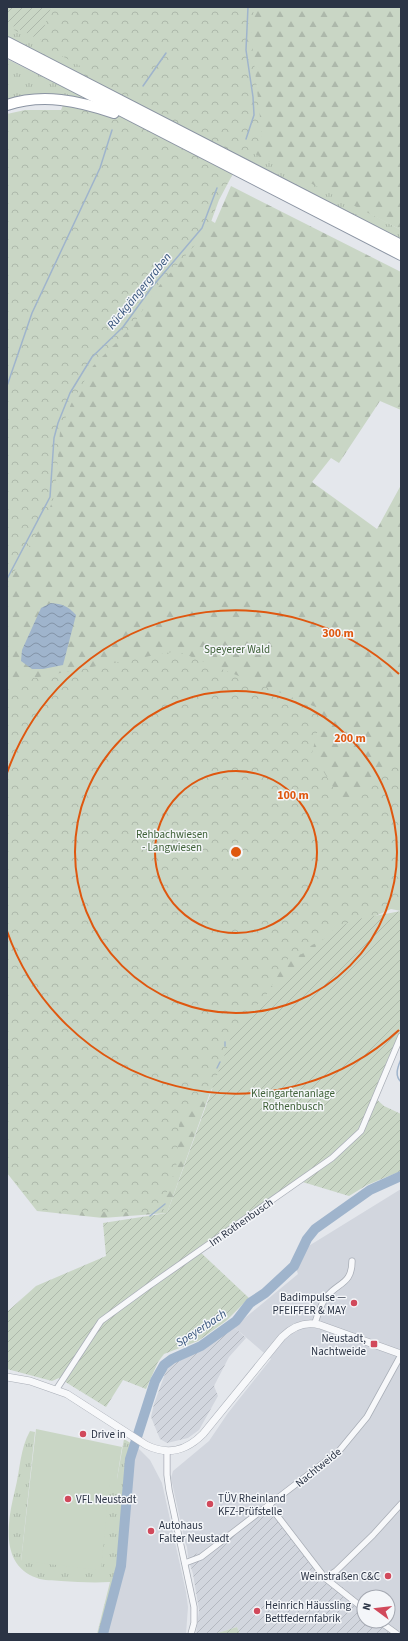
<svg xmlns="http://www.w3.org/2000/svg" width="408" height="1641" font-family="'Source Sans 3',sans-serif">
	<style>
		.built { fill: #d2d6de }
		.industrial { fill: url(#industrial-furrows) }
		.grass { fill: url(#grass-tufts) }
		.forest { fill: url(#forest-firs) }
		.park { fill: url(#park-crowns) }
		.garden { fill: url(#garden-furrows) }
		.pitch { fill: #c9d6c5 }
		.water { fill: url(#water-waves) }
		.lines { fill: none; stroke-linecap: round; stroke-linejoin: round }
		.stream { stroke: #9fb4cc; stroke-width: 1.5 }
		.river { stroke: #9fb4cc; stroke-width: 10 }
		.minor-casing { stroke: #a9aeb7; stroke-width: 7 }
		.tertiary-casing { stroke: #a9aeb7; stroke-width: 8 }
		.motorway-casing { stroke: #8b94a3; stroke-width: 12 }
		.minor { stroke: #f7f8fa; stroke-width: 5.5 }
		.tertiary { stroke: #f7f8fa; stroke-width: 7 }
		.motorway { stroke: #fff; stroke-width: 10 }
		.ring { fill: none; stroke: #df570f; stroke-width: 2 }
		.poi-dot { fill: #d1495b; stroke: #f4f6f9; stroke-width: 1.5 }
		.labels { text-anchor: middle; stroke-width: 3; stroke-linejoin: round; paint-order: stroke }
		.park-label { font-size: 11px; fill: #3f6138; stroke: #f4f6f9 }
		.street-label { font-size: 11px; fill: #2b3445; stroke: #f4f6f9 }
		.poi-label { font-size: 11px; fill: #2b3445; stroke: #f4f6f9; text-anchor: start }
		.water-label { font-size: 12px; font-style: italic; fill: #34527a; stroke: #f4f6f9 }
		.centre { fill: #df570f; stroke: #f4f6f9; stroke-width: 2 }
		.ring-label { font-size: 12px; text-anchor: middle; font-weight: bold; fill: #df570f; stroke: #f4f6f9; stroke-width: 3; stroke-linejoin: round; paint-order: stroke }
	</style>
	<defs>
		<pattern id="industrial-furrows" width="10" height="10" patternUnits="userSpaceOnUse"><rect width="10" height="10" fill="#d2d6de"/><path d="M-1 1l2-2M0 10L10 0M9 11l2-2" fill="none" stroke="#b4b8c0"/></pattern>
		<pattern id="grass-tufts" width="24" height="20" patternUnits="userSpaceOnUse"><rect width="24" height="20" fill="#c9d6c5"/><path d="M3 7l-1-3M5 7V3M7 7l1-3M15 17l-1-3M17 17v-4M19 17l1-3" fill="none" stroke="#adb8ab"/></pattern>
		<pattern id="forest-firs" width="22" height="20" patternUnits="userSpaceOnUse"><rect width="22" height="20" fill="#c9d6c5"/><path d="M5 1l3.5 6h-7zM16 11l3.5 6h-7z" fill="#adb8ab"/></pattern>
		<pattern id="park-crowns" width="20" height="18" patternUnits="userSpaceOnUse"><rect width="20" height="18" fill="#c9d6c5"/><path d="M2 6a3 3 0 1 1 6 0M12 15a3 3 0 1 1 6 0" fill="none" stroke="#adb8ab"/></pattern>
		<pattern id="garden-furrows" width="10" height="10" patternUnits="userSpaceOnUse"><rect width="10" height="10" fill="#c9d6c5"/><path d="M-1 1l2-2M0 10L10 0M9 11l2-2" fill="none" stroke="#adb8ab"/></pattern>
		<pattern id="water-waves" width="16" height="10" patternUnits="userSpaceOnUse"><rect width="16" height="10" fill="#9fb4cc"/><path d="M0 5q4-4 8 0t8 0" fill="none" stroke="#8293a7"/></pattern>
	</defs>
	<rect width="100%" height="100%" fill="#e4e7ec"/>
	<g class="built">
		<polygon points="401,1189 401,1634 384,1621 388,1621 388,1597 364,1597 364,1605 322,1570 269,1500 238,1525 203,1550 188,1558 187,1547 185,1542 171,1478 173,1471 209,1441 228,1413 271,1359 234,1327 298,1274 296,1268 307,1247"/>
		<polygon points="137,1447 150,1460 162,1483 186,1592 188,1607 186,1634 107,1634 123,1569 133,1459"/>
	</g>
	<g class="industrial">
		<polygon points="234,1327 246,1338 229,1357 214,1386 218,1396 199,1430 188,1438 167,1443 160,1439 151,1417 154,1404 166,1371 172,1364 202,1350"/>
		<polygon points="269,1500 322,1570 364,1605 364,1621 384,1621 400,1634 240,1634 237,1627 214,1634 196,1634 199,1610 193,1574 188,1558 203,1550 238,1525"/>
	</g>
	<g class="grass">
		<polygon points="7,23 167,104 401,230 401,239 7,36"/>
		<polygon points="7,59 91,101 7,102"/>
		<path d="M30 1431 35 1432 21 1561 110 1478 117 1479 124 1439 137 1447 133 1459 123 1569 107 1634H97L110 1582C93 1583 77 1582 61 1581 53 1580 44 1581 37 1578 0 1565 7 1522 15 1490 20 1471 20 1448 30 1431Z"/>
	</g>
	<g class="forest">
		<polygon points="120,7 401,7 401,230 262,158 185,111"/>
		<polygon points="231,186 401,272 401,410 380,401 339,463 331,458 312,482 377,529 401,485 401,784 326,877 358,919 216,1076 167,1213 103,1218 37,1211 7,1173 7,570 49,437 177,200 215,223"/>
	</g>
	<g class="park">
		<polygon points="7,7 254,7 251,34 262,136 258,148 244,153 219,200 208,230 159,286 129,330 93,366 71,404 60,432 55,494 46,518 7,584 7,114 25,110 61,110 70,88 82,67 7,26"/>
		<path d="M177 651 323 710 312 753 343 803C362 788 382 776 401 761V911L391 909 312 945 302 954 289 957 256 1012 225 1074 197 1106 180 1113 176 1170 168 1186 163 1213 37 1210 7 1172V683Z"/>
	</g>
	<g class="garden">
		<polygon points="7,7 51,7 40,40 7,23"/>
		<polygon points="401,911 401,1029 375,1090 374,1097 384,1106 401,1114 401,1171 367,1185 349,1196 296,1180 198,1250 249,1298 226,1321 198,1341 164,1354 158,1362 146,1389 123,1380 106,1407 59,1378 52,1381 7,1369 7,1312 36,1286 106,1256 103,1223 167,1213 234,1029 283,978 335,928 358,919"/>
		<polygon points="237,1627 240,1634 214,1634"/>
	</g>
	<polygon class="pitch" points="36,1429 122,1447 117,1479 110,1479 101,1570 21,1561"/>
	<path class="water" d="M51 603C62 604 68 606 76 615L63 665 43 669H32L21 661 22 650 41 608Z"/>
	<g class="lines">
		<g class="stream">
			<polyline points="143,86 166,53"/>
			<polyline points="246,139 254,115 253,97 246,50 248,7"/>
			<polyline points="7,386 32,313 100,168 112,130"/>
			<polyline points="7,579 50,497 54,438 58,423 70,393 92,357 123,327 152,287 202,228 217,188"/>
			<polyline points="225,1046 225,1042"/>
			<path d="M401 1059C398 1067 394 1075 401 1082"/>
			<polyline points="217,1068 220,1062"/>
			<polyline points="150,1216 165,1204"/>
		</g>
		<polyline class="river" points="103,1634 121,1566 130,1459 155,1381 164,1365 172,1359 201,1346 236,1321 250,1303 265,1293 294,1266 307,1239 315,1229 370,1190 401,1176"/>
		<defs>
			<g id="minor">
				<path d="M315 1323C318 1314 321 1302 328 1295 340 1282 352 1283 352 1261"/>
				<polyline points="56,1390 101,1321 149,1286 332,1158 361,1131 401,1036"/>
				<polyline points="167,1452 167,1475 169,1490 194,1607 194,1623 191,1634"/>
				<polyline points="269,1505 325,1578 364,1609"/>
				<polyline points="185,1563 201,1557 339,1451 367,1417 401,1355"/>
				<polyline points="325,1578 336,1571 373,1535 401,1504"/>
				<polyline points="379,1621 397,1634"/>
			</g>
			<path id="tertiary" d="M7 1377 30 1381 67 1394 146 1445C168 1456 186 1451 203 1434L282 1337C293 1326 305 1321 320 1325L401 1354"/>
			<g id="motorway">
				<polyline points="7,42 401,245"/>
				<polyline points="7,52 401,255"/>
				<path d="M7 105C43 93 79 101 114 113"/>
			</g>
		</defs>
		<use href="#minor" class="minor-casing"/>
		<use href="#tertiary" class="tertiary-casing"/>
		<use href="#motorway" class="motorway-casing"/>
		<use href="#minor" class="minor"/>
		<use href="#tertiary" class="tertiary"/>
		<use href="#motorway" class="motorway"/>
	</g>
	<g class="ring">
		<circle cx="236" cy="852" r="81"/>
		<circle cx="236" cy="852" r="161"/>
		<path d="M399 1030A242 242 0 0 1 7 931M7 773A242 242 0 0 1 399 674"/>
	</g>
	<g class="poi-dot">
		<circle cx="354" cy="1303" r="4"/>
		<rect x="370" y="1340" width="8" height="8" rx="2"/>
		<circle cx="83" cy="1434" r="4"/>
		<circle cx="68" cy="1499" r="4"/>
		<circle cx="210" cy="1504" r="4"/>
		<circle cx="151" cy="1531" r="4"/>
		<circle cx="388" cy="1576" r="4"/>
		<circle cx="257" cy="1611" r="4"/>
	</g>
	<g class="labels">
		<g class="park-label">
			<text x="237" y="653">Speyerer Wald</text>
			<text x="172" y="838">Rehbachwiesen<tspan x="172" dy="13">- Langwiesen</tspan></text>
			<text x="293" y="1097">Kleingartenanlage<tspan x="293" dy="13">Rothenbusch</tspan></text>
		</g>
		<g class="street-label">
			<text transform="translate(241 1222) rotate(-35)" y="4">Im Rothenbusch</text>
			<text transform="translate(318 1467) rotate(-39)" y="4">Nachtweide</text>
		</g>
		<g class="poi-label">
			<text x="346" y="1301" text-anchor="end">Badimpulse —<tspan x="346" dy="13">PFEIFFER &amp; MAY</tspan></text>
			<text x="366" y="1342" text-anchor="end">Neustadt,<tspan x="366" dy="13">Nachtweide</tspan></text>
			<text x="91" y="1438">Drive in</text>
			<text x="218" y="1502">TÜV Rheinland<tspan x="218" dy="13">KFZ-Prüfstelle</tspan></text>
			<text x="76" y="1503">VFL Neustadt</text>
			<text x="159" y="1529">Autohaus<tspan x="159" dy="13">Falter Neustadt</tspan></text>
			<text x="380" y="1580" text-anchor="end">Weinstraßen C&amp;C</text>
			<text x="265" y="1609">Heinrich Häussling<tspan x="265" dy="13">Bettfedernfabrik</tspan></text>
		</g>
		<g class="water-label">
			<text transform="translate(139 291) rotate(-51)" y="4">Rückgängergraben</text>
			<text transform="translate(201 1328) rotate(-33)" y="4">Speyerbach</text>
		</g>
	</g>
	<circle cx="236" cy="852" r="6" class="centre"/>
	<g class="ring-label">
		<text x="338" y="637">300 m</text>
		<text x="350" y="742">200 m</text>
		<text x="293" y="799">100 m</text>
	</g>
	<rect width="408" height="1641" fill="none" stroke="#2b3445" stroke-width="16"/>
	<g transform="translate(376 1609) rotate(285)"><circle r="19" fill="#f4f6f9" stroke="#a4a8b1"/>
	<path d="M0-3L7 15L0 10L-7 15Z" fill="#d1495b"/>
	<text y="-6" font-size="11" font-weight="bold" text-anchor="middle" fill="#2b3445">N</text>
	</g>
</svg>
